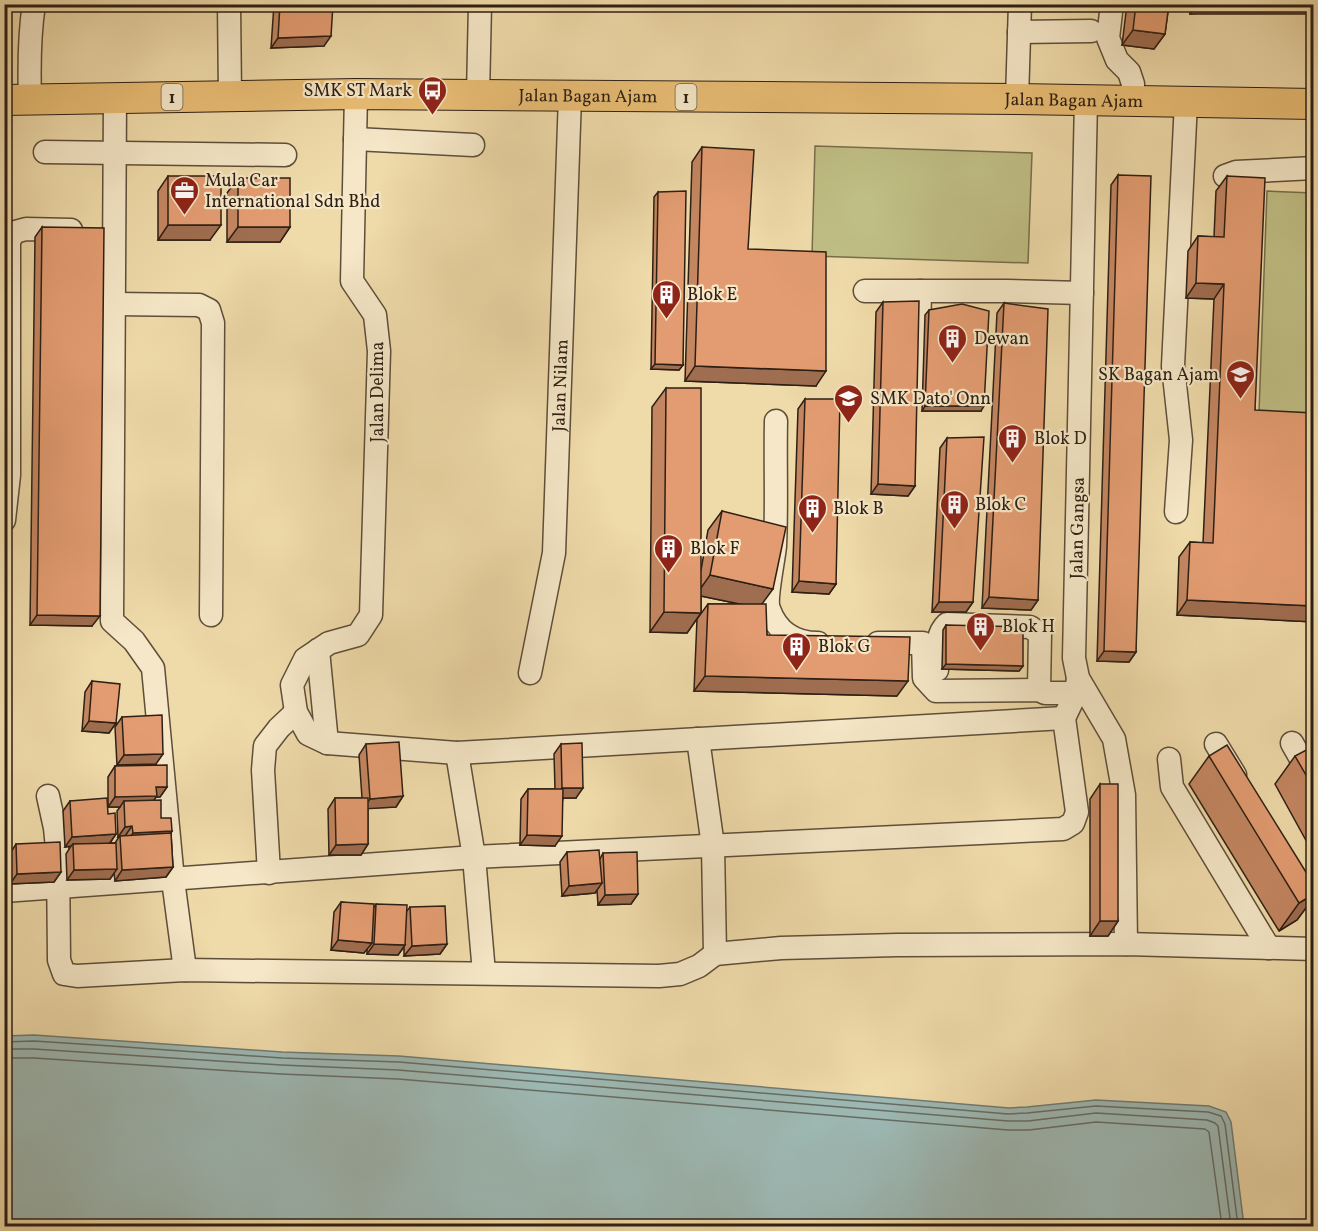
<svg xmlns="http://www.w3.org/2000/svg" width="1318" height="1231" font-family="Vollkorn,serif">
	<style>
		.green { fill: #bfbe84; stroke: #766e4c; stroke-width: 1.5 }
		.water { fill: #9db8b3; stroke: #717b73; stroke-width: 1.5 }
		.lines { fill: none; stroke-linecap: round; stroke-linejoin: round }
		.shore { stroke: #666c64; stroke-width: 1.5 }
		.minor-casing { stroke: #5e4e39; stroke-width: 25 }
		.major-casing { stroke: #2e1f14; stroke-width: 32 }
		.minor { stroke: #f5e7c7; stroke-width: 22 }
		.major { stroke: #e8bd74; stroke-width: 30 }
		.wall { fill: #c38661; stroke: #2e1f14; stroke-width: 1.5 }
		.shaded-wall { fill: #9f6d4f; stroke: #2e1f14; stroke-width: 1.5 }
		.building { fill: #e39c71; stroke: #2e1f14; stroke-width: 1.5 }
		.labels { text-anchor: middle; stroke-width: 4.5; stroke-linejoin: round; paint-order: stroke }
		.shield { fill: #f5e7c7; stroke: #6a5b4a; stroke-width: 1.5 }
		.shield-label { font-size: 16px; font-weight: bold; fill: #2e1f14 }
		.poi-label { font-size: 18px; fill: #2e1f14; stroke: #f5e7c7; text-anchor: start }
		.street-label { font-size: 18px; fill: #2e1f14; stroke: #f5e7c7 }
	</style>
	<rect width="100%" height="100%" fill="#efdaa9"/>
	<filter id="stains"><feTurbulence type="fractalNoise" baseFrequency=".00333" numOctaves="4"/><feColorMatrix values="0 0 0 0 .2 0 0 0 0 .09 0 0 0 0 .02 0 0 0 .5 -.17"/></filter>
	<radialGradient id="worn" r=".72"><stop offset=".6" stop-color="#630" stop-opacity="0"/><stop offset="1" stop-color="#630" stop-opacity=".3"/></radialGradient>
	<g class="green">
		<polygon points="815,146 1032,153 1028,263 812,256"/>
		<polygon points="1267,191 1313,193 1313,415 1259,412"/>
	</g>
	<polygon class="water" points="34,1035 282,1052 399,1056 1009,1108 1027,1107 1096,1100 1209,1106 1226,1112 1231,1122 1244,1226 5,1226 5,1036"/>
	<g class="lines">
		<g class="shore">
			<polyline points="4,1042 34,1041 111,1046 282,1058 399,1062 1008,1114 1027,1113 1096,1106 1208,1112 1221,1116 1225,1124 1238,1226"/>
			<polyline points="4,1049 34,1049 281,1065 398,1070 1008,1121 1028,1121 1096,1113 1207,1120 1215,1123 1218,1126 1231,1226"/>
			<polyline points="4,1058 34,1058 281,1074 398,1079 1008,1130 1029,1130 1096,1122 1205,1129 1209,1132 1222,1226"/>
		</g>
		<defs>
			<g id="minor">
				<polyline points="229,4 230,96"/>
				<polyline points="1112,4 1108,38 1117,60 1129,72 1133,84 1133,101"/>
				<polyline points="1019,32 1091,31"/>
				<polyline points="356,94 352,281 375,315 379,351 371,615 358,635 329,643 305,659 292,685 296,712 308,734 327,743 457,753 1064,718"/>
				<polyline points="478,95 480,4"/>
				<polyline points="115,98 112,621 134,641 153,668 173,880 185,970"/>
				<polyline points="1017,99 1020,4"/>
				<path d="M30 100C29 68 29 36 34 4"/>
				<polyline points="1086,100 1074,658 1078,678 1114,739 1124,795 1126,944"/>
				<polyline points="355,139 473,145"/>
				<polyline points="45,152 285,155"/>
				<polyline points="1225,176 1236,172 1314,168"/>
				<polyline points="865,291 1006,291 1082,293"/>
				<polyline points="114,304 199,305 209,310 213,323 211,615"/>
				<polyline points="918,387 920,291"/>
				<path d="M776 421C775 463 777 504 775 546 774 559 765 599 769 609 777 632 795 643 818 643"/>
				<polyline points="1176,512 1181,440 1173,366 1186,102"/>
				<polyline points="4,520 9,475 9,240 15,232 26,229 71,230"/>
				<polyline points="878,643 923,643 924,678 936,691 1039,690 1045,693 1076,693"/>
				<polyline points="318,650 327,743"/>
				<path d="M937 670C938 654 935 635 947 624L1030 627 1040 634 1039 690"/>
				<path id="s1" d="M530 673 554 553 570 96"/>
				<polyline points="698,739 713,846 715,954"/>
				<polyline points="1292,743 1314,782"/>
				<polyline points="1216,744 1235,775"/>
				<polyline points="457,753 474,857 484,973"/>
				<polyline points="1169,759 1172,787 1269,948"/>
				<polyline points="48,796 55,828 58,858 59,960 64,974 77,976 185,970 659,976 680,974 699,966 715,954 781,948 897,945 1126,944 1314,949"/>
				<polyline points="269,873 263,770 265,746 279,728 296,712"/>
				<polyline points="4,891 474,857 1063,829 1073,823 1077,812 1064,718 1076,693 1078,678"/>
			</g>
			<g id="major">
				<path id="s2" d="M4 100 356 94 1017 99 1314 104"/>
			</g>
		</defs>
		<use href="#minor" class="minor-casing"/>
		<use href="#major" class="major-casing"/>
		<use href="#minor" class="minor"/>
		<use href="#major" class="major"/>
	</g>
	<g class="wall">
		<polygon points="274,4 333,4 324,46 271,48"/>
		<polygon points="1127,4 1169,4 1165,34 1154,49 1122,45"/>
		<polygon points="1190,4 1314,4 1190,14"/>
		<polygon points="702,147 748,249 816,386 685,381 692,162"/>
		<polygon points="1118,175 1136,652 1129,662 1097,661 1111,185"/>
		<polygon points="168,176 210,240 158,240 158,191"/>
		<polygon points="1227,176 1255,410 1314,622 1177,615 1179,557 1190,542 1203,543 1214,299 1186,298 1188,251 1198,236 1214,237 1216,191"/>
		<polygon points="238,178 290,227 280,242 227,242 227,193"/>
		<polygon points="658,192 683,365 679,370 651,369 654,197"/>
		<polygon points="42,227 92,626 30,625 35,237"/>
		<polygon points="883,302 915,486 908,496 871,494 876,312"/>
		<polygon points="1004,303 1038,600 1031,610 982,608 997,313"/>
		<polygon points="929,310 981,411 922,411 925,315"/>
		<polygon points="666,388 701,570 708,530 722,511 762,604 767,635 897,696 694,691 697,619 708,604 739,604 701,596 701,613 687,633 650,632 652,407"/>
		<polygon points="805,399 836,584 829,594 792,592 798,409"/>
		<polygon points="947,438 973,602 966,612 932,612 940,448"/>
		<polygon points="946,625 1023,666 1019,671 942,669 943,630"/>
		<polygon points="92,681 116,723 109,733 82,731 85,692"/>
		<polygon points="122,717 156,764 117,765 115,727"/>
		<polygon points="366,744 403,796 396,807 368,808 368,844 361,855 329,855 328,809 335,798 362,798 359,755"/>
		<polygon points="561,744 576,798 563,798 555,846 520,845 521,799 528,789 555,789 554,754"/>
		<polygon points="1314,749 1314,855 1275,784 1295,756"/>
		<polygon points="1209,756 1314,885 1314,897 1297,920 1279,931 1189,784"/>
		<polygon points="115,766 167,787 160,797 156,797 154,800 161,818 172,831 171,833 173,867 166,877 115,881 114,873 110,879 67,880 66,854 71,846 65,847 63,811 70,801 108,814 116,834 110,843 115,843 119,837 118,837 117,811 120,807 108,807 108,777"/>
		<polygon points="1100,784 1118,921 1108,936 1090,936 1090,799"/>
		<polygon points="16,844 61,872 54,882 10,884 9,855"/>
		<polygon points="567,852 600,859 603,853 638,894 631,904 598,905 597,890 595,893 562,896 560,862"/>
		<polygon points="341,902 374,907 376,904 406,912 410,907 447,944 440,954 404,956 404,947 398,955 367,954 367,948 364,953 331,950 334,912"/>
	</g>
	<g class="shaded-wall">
		<polygon points="874,4 1001,4 998,10"/>
		<polygon points="1062,4 1107,4 1106,6"/>
		<polygon points="1196,4 1314,4 1314,14 1190,14"/>
		<polygon points="1133,30 1165,34 1154,49 1122,45"/>
		<polygon points="331,36 324,46 271,48 278,38"/>
		<polygon points="168,225 221,225 210,240 158,240"/>
		<polygon points="238,227 290,227 280,242 227,242"/>
		<polygon points="1196,283 1224,284 1214,299 1186,298"/>
		<polygon points="655,364 683,365 679,370 651,369"/>
		<polygon points="695,366 826,371 816,386 685,381"/>
		<polygon points="925,406 984,406 981,411 922,411"/>
		<polygon points="878,484 915,486 908,496 871,494"/>
		<polygon points="710,575 773,589 759,608 696,595"/>
		<polygon points="799,581 836,584 829,594 792,592"/>
		<polygon points="989,597 1038,600 1031,610 982,608"/>
		<polygon points="1187,600 1314,606 1314,622 1177,615"/>
		<polygon points="939,602 973,602 966,612 932,612"/>
		<polygon points="664,612 701,613 687,633 650,632"/>
		<polygon points="37,615 100,616 92,626 30,625"/>
		<polygon points="1104,651 1136,652 1129,662 1097,661"/>
		<polygon points="946,664 1023,666 1019,671 942,669"/>
		<polygon points="705,676 908,681 897,696 694,691"/>
		<polygon points="89,721 116,723 109,733 82,731"/>
		<polygon points="163,754 156,764 117,765 124,755"/>
		<polygon points="156,787 167,787 160,797 156,797 150,806 124,801 120,807 108,807 115,797"/>
		<polygon points="562,788 583,788 576,798 555,798"/>
		<polygon points="403,796 396,807 363,809 370,799"/>
		<polygon points="132,826 125,836 118,837 125,827"/>
		<polygon points="172,831 165,842 126,843 133,833"/>
		<polygon points="116,834 109,844 73,844 71,846 65,847 72,837"/>
		<polygon points="527,835 562,836 555,846 520,845"/>
		<polygon points="368,844 361,855 329,855 336,845"/>
		<polygon points="173,867 166,877 115,881 122,870"/>
		<polygon points="117,869 110,879 67,880 74,870"/>
		<polygon points="61,872 54,882 10,884 17,874"/>
		<polygon points="602,883 595,893 562,896 569,886"/>
		<polygon points="638,894 631,904 598,905 605,895"/>
		<polygon points="1314,894 1314,897 1297,920 1279,931 1299,903"/>
		<polygon points="1100,921 1118,921 1108,936 1090,936"/>
		<polygon points="338,940 372,943 364,953 331,950"/>
		<polygon points="374,944 405,945 398,955 367,954"/>
		<polygon points="447,944 440,954 404,956 412,946"/>
	</g>
	<g class="building">
		<polygon points="280,4 333,4 331,36 278,38"/>
		<polygon points="1136,4 1169,4 1165,34 1133,30"/>
		<polygon points="702,147 754,150 748,249 826,252 826,371 695,366"/>
		<polygon points="1118,175 1151,176 1136,652 1104,651"/>
		<rect x="168" y="176" width="53" height="49"/>
		<polygon points="1227,176 1265,178 1255,410 1314,413 1314,606 1187,600 1190,542 1213,543 1224,284 1196,283 1198,236 1224,237"/>
		<rect x="238" y="178" width="52" height="49"/>
		<polygon points="686,191 683,365 655,364 658,192"/>
		<polygon points="42,227 104,228 100,616 37,615"/>
		<polygon points="919,301 915,486 878,484 883,302"/>
		<polygon points="1004,303 1048,309 1038,600 989,597"/>
		<polygon points="962,304 989,311 984,406 925,406 929,310"/>
		<polygon points="666,388 701,388 701,613 664,612"/>
		<polygon points="805,399 840,399 836,584 799,581"/>
		<polygon points="984,437 973,602 939,602 947,438"/>
		<polygon points="722,511 786,527 773,589 710,575"/>
		<polygon points="708,604 766,604 767,635 910,637 908,681 705,676"/>
		<polygon points="946,625 1023,627 1023,666 946,664"/>
		<polygon points="92,681 120,684 116,723 89,721"/>
		<polygon points="162,715 163,754 124,755 122,717"/>
		<polygon points="399,742 403,796 370,799 366,744"/>
		<polygon points="582,743 583,788 562,788 561,744"/>
		<polygon points="1227,745 1314,885 1314,894 1299,903 1209,756"/>
		<polygon points="1312,747 1314,749 1314,789 1295,756"/>
		<polygon points="167,765 167,787 156,787 157,796 115,797 115,766"/>
		<rect x="1100" y="784" width="18" height="137"/>
		<polygon points="528,789 563,789 562,836 527,835"/>
		<polygon points="107,798 108,814 115,813 116,834 72,837 70,801"/>
		<polygon points="335,798 368,798 368,844 336,845"/>
		<polygon points="161,800 161,818 171,818 172,831 133,833 132,826 125,827 124,801"/>
		<polygon points="171,833 173,867 122,870 120,836"/>
		<polygon points="60,842 61,872 17,874 16,844"/>
		<polygon points="116,843 117,869 74,870 73,844"/>
		<polygon points="599,850 602,883 569,886 567,852"/>
		<polygon points="637,852 638,894 605,895 603,853"/>
		<polygon points="341,902 374,904 372,943 338,940"/>
		<polygon points="376,904 407,905 405,945 374,944"/>
		<polygon points="445,906 447,944 412,946 410,907"/>
	</g>
	<defs>
		<symbol id="bus-pin" viewBox="-11 -11 22 30"><path d="M0 17L-7.5 6A9.5 9.5 0 1 1 7.5 6Z" fill="#8f2418" stroke="#f5e7c7"/><path d="M-5-6H5V4H4V6H2V4H-2V6H-4V4H-5ZM-3.5-4V0h7V-4ZM-3.5 1.2v1.5H-2V1.2ZM2 1.2v1.5H3.5V1.2Z" fill="#fff"/></symbol>
		<symbol id="office-pin" viewBox="-11 -11 22 30"><path d="M0 17L-7.5 6A9.5 9.5 0 1 1 7.5 6Z" fill="#8f2418" stroke="#f5e7c7"/><path d="M-6-3h4V-5.5h4V-3h4V5H-6ZM-1-4.5V-3h2v-1.5ZM-6 0V1H6V0Z" fill="#fff"/></symbol>
		<symbol id="building-pin" viewBox="-11 -11 22 30"><path d="M0 17L-7.5 6A9.5 9.5 0 1 1 7.5 6Z" fill="#8f2418" stroke="#f5e7c7"/><path d="M-4-6H4V6H1V3H-1V6H-4ZM-2.5-4.3h1.7v1.8h-1.7ZM.8-4.3h1.7v1.8H.8ZM-2.5-1h1.7V.8h-1.7ZM.8-1h1.7V.8H.8Z" fill="#fff"/></symbol>
		<symbol id="school-pin" viewBox="-11 -11 22 30"><path d="M0 17L-7.5 6A9.5 9.5 0 1 1 7.5 6Z" fill="#8f2418" stroke="#f5e7c7"/><path d="M0-5L7-2L0 1L-7-2ZM-4 1L0 2.5L4 1V4Q0 6-4 4Z" fill="#fff"/></symbol>
	</defs>
	<g fill-rule="evenodd">
		<use href="#bus-pin" x="416" y="74" width="33" height="45"/>
		<use href="#office-pin" x="168" y="174" width="33" height="45"/>
		<use href="#building-pin" x="650" y="278" width="33" height="45"/>
		<use href="#building-pin" x="936" y="322" width="33" height="45"/>
		<use href="#school-pin" x="1224" y="358" width="33" height="45"/>
		<use href="#school-pin" x="832" y="382" width="33" height="45"/>
		<use href="#building-pin" x="996" y="422" width="33" height="45"/>
		<use href="#building-pin" x="938" y="488" width="33" height="45"/>
		<use href="#building-pin" x="796" y="492" width="33" height="45"/>
		<use href="#building-pin" x="652" y="532" width="33" height="45"/>
		<use href="#building-pin" x="964" y="610" width="33" height="45"/>
		<use href="#building-pin" x="780" y="630" width="33" height="45"/>
	</g>
	<g class="labels">
		<g class="shield">
			<rect x="161.5" y="84" width="21" height="26" rx="4.5"/>
			<rect x="675.5" y="84" width="21" height="26" rx="4.5"/>
		</g>
		<g class="shield-label">
			<text x="172" y="103">1</text>
			<text x="686" y="103">1</text>
		</g>
		<g class="poi-label">
			<text x="412" y="96" text-anchor="end">SMK ST Mark</text>
			<text x="205" y="186">Mula Car<tspan x="205" dy="21">International Sdn Bhd</tspan></text>
			<text x="687" y="300">Blok E</text>
			<text x="974" y="344">Dewan</text>
			<text x="1219" y="380" text-anchor="end">SK Bagan Ajam</text>
			<text x="870" y="404">SMK Dato' Onn</text>
			<text x="1034" y="444">Blok D</text>
			<text x="975" y="510">Blok C</text>
			<text x="833" y="514">Blok B</text>
			<text x="690" y="554">Blok F</text>
			<text x="1002" y="632">Blok H</text>
			<text x="818" y="652">Blok G</text>
		</g>
		<g class="street-label">
			<text dy="6" stroke="none"><textPath href="#s2" startOffset="584">Jalan Bagan Ajam</textPath></text>
			<text dy="6" stroke="none"><textPath href="#s2" startOffset="1070">Jalan Bagan Ajam</textPath></text>
			<text dy="6" stroke="none"><textPath href="#s1" startOffset="290">Jalan Nilam</textPath></text>
			<text transform="translate(377 392) rotate(-90)" y="6">Jalan Delima</text>
			<text transform="translate(1077 528) rotate(-89)" y="6">Jalan Gangsa</text>
		</g>
	</g>
	<rect width="1318" height="1231" fill="none" stroke="#efdaa9" stroke-width="24"/>
	<rect x="6" y="6" width="1306" height="1219" fill="none" stroke="#2e1f14" stroke-width="3"/>
	<rect x="12" y="12" width="1294" height="1207" fill="none" stroke="#2e1f14" stroke-width="1.5"/>
	<rect width="100%" height="100%" filter="url(#stains)"/>
	<rect width="100%" height="100%" fill="url(#worn)"/>
</svg>
